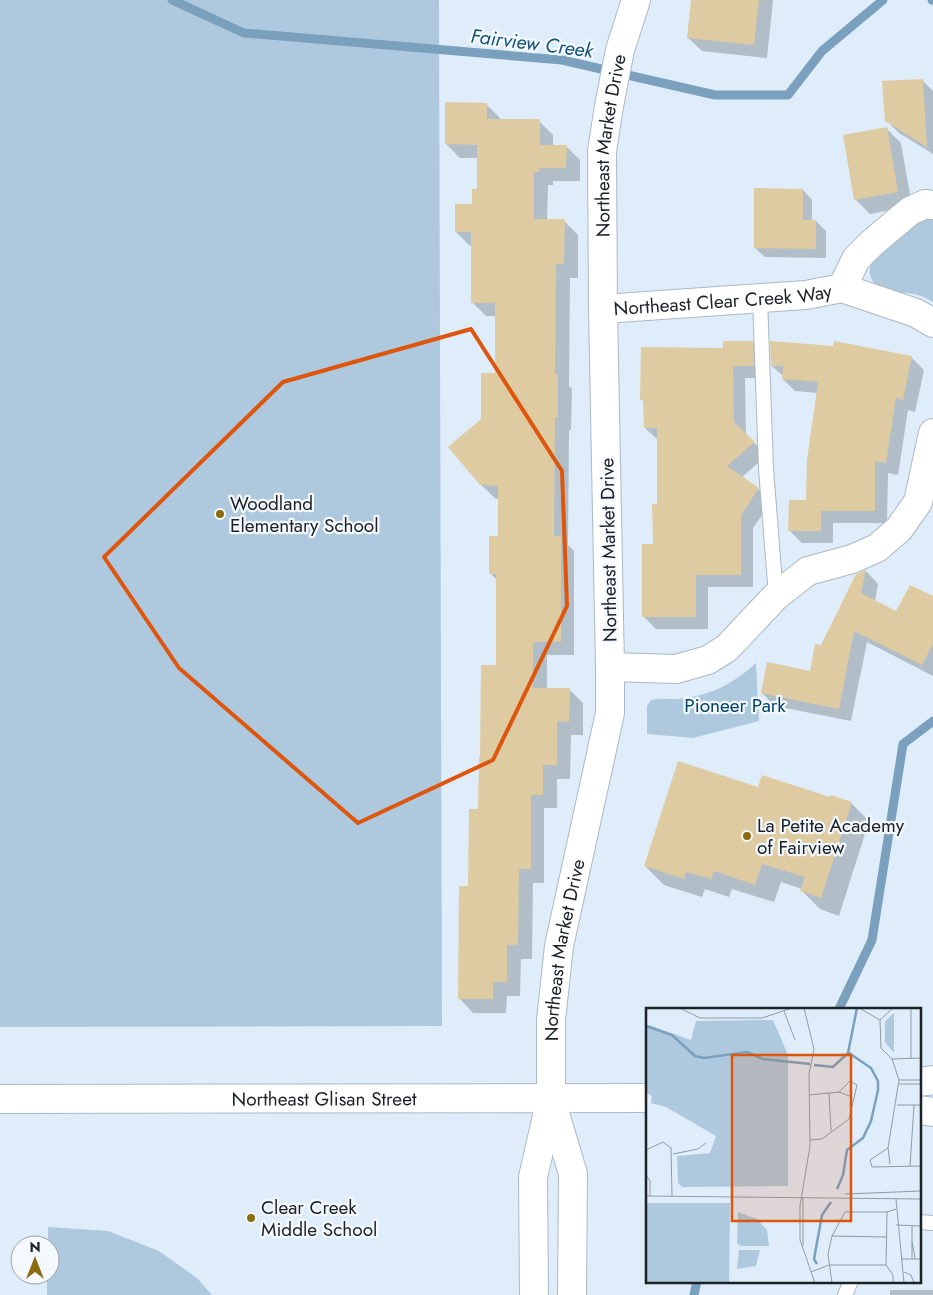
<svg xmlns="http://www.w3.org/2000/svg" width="933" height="1295" font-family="Jost,sans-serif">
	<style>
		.green { fill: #aec8de }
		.shadow { fill: #0003 }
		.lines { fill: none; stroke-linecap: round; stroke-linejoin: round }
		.stream { stroke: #7ba0bd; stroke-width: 9 }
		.building { fill: #decba2 }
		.service-casing { stroke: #abb9c5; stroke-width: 16 }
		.minor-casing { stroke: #abb9c5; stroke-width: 30 }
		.primary-casing { stroke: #abb9c5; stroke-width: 30 }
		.service { stroke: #fff; stroke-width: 14 }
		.minor { stroke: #fff; stroke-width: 28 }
		.primary { stroke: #fff; stroke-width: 28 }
		.marked { fill: none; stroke: #de560d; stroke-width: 4; stroke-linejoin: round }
		.poi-dot { fill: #8b6b0d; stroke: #f3f9fe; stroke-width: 2 }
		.labels { text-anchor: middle; stroke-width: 4.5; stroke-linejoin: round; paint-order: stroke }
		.street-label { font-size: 19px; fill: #1b2125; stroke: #f3f9fe }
		.poi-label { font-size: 19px; fill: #1b2125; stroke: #f3f9fe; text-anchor: start }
		.park-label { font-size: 19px; fill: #004268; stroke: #f3f9fe }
		.water-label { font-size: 20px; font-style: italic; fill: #17537a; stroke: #f3f9fe }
		.inset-river { fill: none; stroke: #7ba0bd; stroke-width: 2.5 }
		.inset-road { fill: none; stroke: #909ba4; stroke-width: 1 }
		.view { fill: #de560d; fill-opacity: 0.15; stroke: #de560d; stroke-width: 2.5 }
		.inset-edge { fill: none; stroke: #1b2125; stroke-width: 2.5 }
	</style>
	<rect width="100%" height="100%" fill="#deedf9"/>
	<g class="green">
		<polygon points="0,0 439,0 442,1026 0,1027"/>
		<path d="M933 215V302C928 299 924 297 918 295 904 291 873 294 870 274 869 269 871 264 873 259L922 218Z"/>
		<path d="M756 663 759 721 693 738 647 734V706L651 700C660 698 669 699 678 699 710 696 733 684 756 663Z"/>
		<polygon points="48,1227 108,1231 159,1251 197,1278 212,1295 47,1295 47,1275 50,1275 50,1245 48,1245"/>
	</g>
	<g class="shadow">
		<polygon points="692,0 773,0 767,58 702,51 688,38"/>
		<polygon points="922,80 933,91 933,154 899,133 886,120"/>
		<polygon points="486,104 500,118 500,120 539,121 553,135 553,146 566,146 580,160 580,181 553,181 553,185 548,185 547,221 564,221 578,235 578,278 570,278 569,386 572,389 571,430 569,430 568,545 574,551 574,655 547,655 547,689 569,689 583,703 583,735 571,735 570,779 557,779 557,808 544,808 544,883 533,883 532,959 521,959 520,996 507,996 506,1013 473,1013 459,998 469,887 479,811 481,758 497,667 497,580 490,573 499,537 499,499 496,499 481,485 482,420 496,375 496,316 486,316 472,302 472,246 470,246 456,232 473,205 478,190 478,158 460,158 446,144"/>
		<polygon points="886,128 901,143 912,206 870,214 855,199"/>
		<polygon points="803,190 812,200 812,221 816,221 826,231 826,258 765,257 755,248"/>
		<polygon points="752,342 765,355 766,378 745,378 746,435 767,455 741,478 758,489 771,502 753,528 753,587 708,587 708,629 656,629 643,616 654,545 658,505 658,440 645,428 644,402 642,400 724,349"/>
		<polygon points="911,357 924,370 915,412 908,410 898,475 888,473 887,523 833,523 833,543 802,543 789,530 808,501 818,393 795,391 783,379 783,376 772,366"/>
		<polygon points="866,571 878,584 875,601 897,613 933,598 933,676 867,642 851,721 775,706 762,693 811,672 821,646 857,575"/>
		<polygon points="759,788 851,803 869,821 839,916 820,909 802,891 802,889 781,882 774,902 732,889 729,897 705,889 702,897 664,885 645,866"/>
		<polygon points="933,1279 933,1295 890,1295 890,1290 933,1290"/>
	</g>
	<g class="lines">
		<g class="stream">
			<polyline points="172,0 244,33 562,60 715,95 788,95 822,51 883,0"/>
			<polyline points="932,0 933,0"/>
			<polyline points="839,1009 872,940 903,744 933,721"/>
			<polyline points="694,1295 697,1281"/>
		</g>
	</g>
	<g class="building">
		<polygon points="691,0 759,0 754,45 687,38"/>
		<polygon points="923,79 927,147 885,121 882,81"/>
		<polygon points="445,102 487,103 487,119 540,119 540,145 567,145 566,168 539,168 539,172 534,172 534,219 565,219 564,264 556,264 555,374 558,374 558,417 555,417 554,536 561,536 561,642 533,642 533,688 570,688 569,722 557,721 557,765 543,765 543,795 531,795 531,869 519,869 518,945 507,945 507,982 493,982 493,999 458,999 459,886 468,886 469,809 478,809 479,757 480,757 481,665 496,665 496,574 489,574 489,536 498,536 498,486 480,485 448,447 481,419 481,373 495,373 495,303 471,303 471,232 455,232 455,204 472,204 472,189 477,189 477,145 445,144"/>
		<polygon points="887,127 898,192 854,200 843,135"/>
		<polygon points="754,188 803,189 803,220 816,220 816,249 754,248"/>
		<polygon points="723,341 753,341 754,366 733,366 734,422 755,442 727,466 759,488 741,515 741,575 696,575 696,617 642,617 642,544 653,544 652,504 657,504 657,428 644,428 643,400 640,400 641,347 723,348"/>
		<polygon points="770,341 833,346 834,341 912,356 903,400 896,398 886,463 875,461 875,511 821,511 821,531 788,531 789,500 806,500 807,460 818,382 782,379 783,366 771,366"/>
		<polygon points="866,570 861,593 896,611 910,585 933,596 933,644 922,665 854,631 839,709 761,693 767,662 810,671 815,644 821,645 856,574"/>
		<polygon points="678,761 758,787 762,775 830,797 831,795 852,802 821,898 800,891 805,877 762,864 755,885 714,871 711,879 686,872 684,879 644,866"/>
	</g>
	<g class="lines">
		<defs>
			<g id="service">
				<polyline points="760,298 766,469 776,596"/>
				<polyline points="919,1222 933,1223"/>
				<polyline points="845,1295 851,1281"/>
			</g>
			<g id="minor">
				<polyline points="842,288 856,259 872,243 910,211 925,204 933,205"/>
				<path id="s1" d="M603 309 806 295 842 288 916 313 933 323"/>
				<polyline points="610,667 676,669 708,660 727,648 776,596 808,571 852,559 877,548 899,529 918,502 933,433"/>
				<polyline points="551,1100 573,1174 572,1295"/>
				<path id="s2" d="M534 1295 533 1177 551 1099V1020L559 946 610 713V667L603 309 602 151 609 106 620 50 636 0"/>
			</g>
			<g id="primary">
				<polyline points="919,1082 933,1080"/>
				<path id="s3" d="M0 1099 647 1098"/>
				<polyline points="919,1110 933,1112"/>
			</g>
		</defs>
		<use href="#service" class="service-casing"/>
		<use href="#minor" class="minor-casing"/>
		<use href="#primary" class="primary-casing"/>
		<use href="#service" class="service"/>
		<use href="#minor" class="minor"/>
		<use href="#primary" class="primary"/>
	</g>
	<path class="marked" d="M471 329 562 471 567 606 493 760 358 823 179 668 104 557 283 382Z"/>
	<g class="poi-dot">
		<circle cx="220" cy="514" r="5"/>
		<circle cx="747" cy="836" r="5"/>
		<circle cx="251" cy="1218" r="5"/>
	</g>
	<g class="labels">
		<g class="street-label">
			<text dy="7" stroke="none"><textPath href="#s2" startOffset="1158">Northeast Market Drive</textPath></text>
			<text dy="7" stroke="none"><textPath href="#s1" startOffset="120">Northeast Clear Creek Way</textPath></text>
			<text transform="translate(608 550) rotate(-91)" y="7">Northeast Market Drive</text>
			<text dy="7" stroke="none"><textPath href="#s2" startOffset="348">Northeast Market Drive</textPath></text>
			<text dy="7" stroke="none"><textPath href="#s3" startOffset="324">Northeast Glisan Street</textPath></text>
		</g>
		<g class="poi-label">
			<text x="230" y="510">Woodland<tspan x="230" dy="22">Elementary School</tspan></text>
			<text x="757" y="832">La Petite Academy<tspan x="757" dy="22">of Fairview</tspan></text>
			<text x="261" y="1214">Clear Creek<tspan x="261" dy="22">Middle School</tspan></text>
		</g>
		<g class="park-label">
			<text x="735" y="712">Pioneer Park</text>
		</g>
		<g class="water-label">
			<text transform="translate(532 43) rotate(7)" y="7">Fairview Creek</text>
		</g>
	</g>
	<g transform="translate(646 1008)">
		<rect width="275" height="275" fill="#deedf9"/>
		<path d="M248 5V45L239 34V13ZM127 12 142 47V178L36 179 32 175 31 148 64 145 70 128 20 99 5 95 6 88 0 85V16L45 32 50 13ZM0 195H84L83 275H0ZM92 204 111 211 121 222 123 238H95L91 235ZM93 242H114L110 258 91 261Z" fill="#aec8de"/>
		<path class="inset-river" d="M0 18 26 27 49 48 58 50 101 44 117 51 164 56M168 57 187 59 202 45 211 0M191 181 197 167 201 142 217 130 225 113 232 82V73L225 60 203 45M171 256 168 251 176 207 185 194"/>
		<path class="inset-road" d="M34 0 54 10H116L146 0M158 0 168 41 163 66 164 138 154 198V232L169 275M213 0 234 12M265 0V50M138 3 149 32M234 12 235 40 246 51 253 72 242 140 244 156M234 12 247 0M246 51 275 50M253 72H275M253 76H275M183 85 185 123M163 87 193 84 206 89M251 97H275M164 132 176 131 203 111 211 77 204 73 193 84M242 140 224 152 226 159 275 158M0 142 17 134 25 140 26 188M27 146 52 141 60 135M264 158 268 97M0 167 4 173V188M199 186 275 183M0 188 275 191M157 189V238M250 191 258 275M250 217 275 218M186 228 199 204H241M266 233 269 251M255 251H275M266 251V218M240 257 247 267V275M165 264 183 257H240L241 204 250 201M258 264 265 267 268 275M186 275 182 246 186 228 240 229"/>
		<path class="view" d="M86 47H205V213H86Z"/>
		<rect width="275" height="275" class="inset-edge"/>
	</g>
	<g transform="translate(35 1260)"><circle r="24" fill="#f3f9fe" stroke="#9da3a7"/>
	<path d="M0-4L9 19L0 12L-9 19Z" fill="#8b6b0d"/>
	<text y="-8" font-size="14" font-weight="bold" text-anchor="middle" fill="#1b2125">N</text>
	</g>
</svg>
